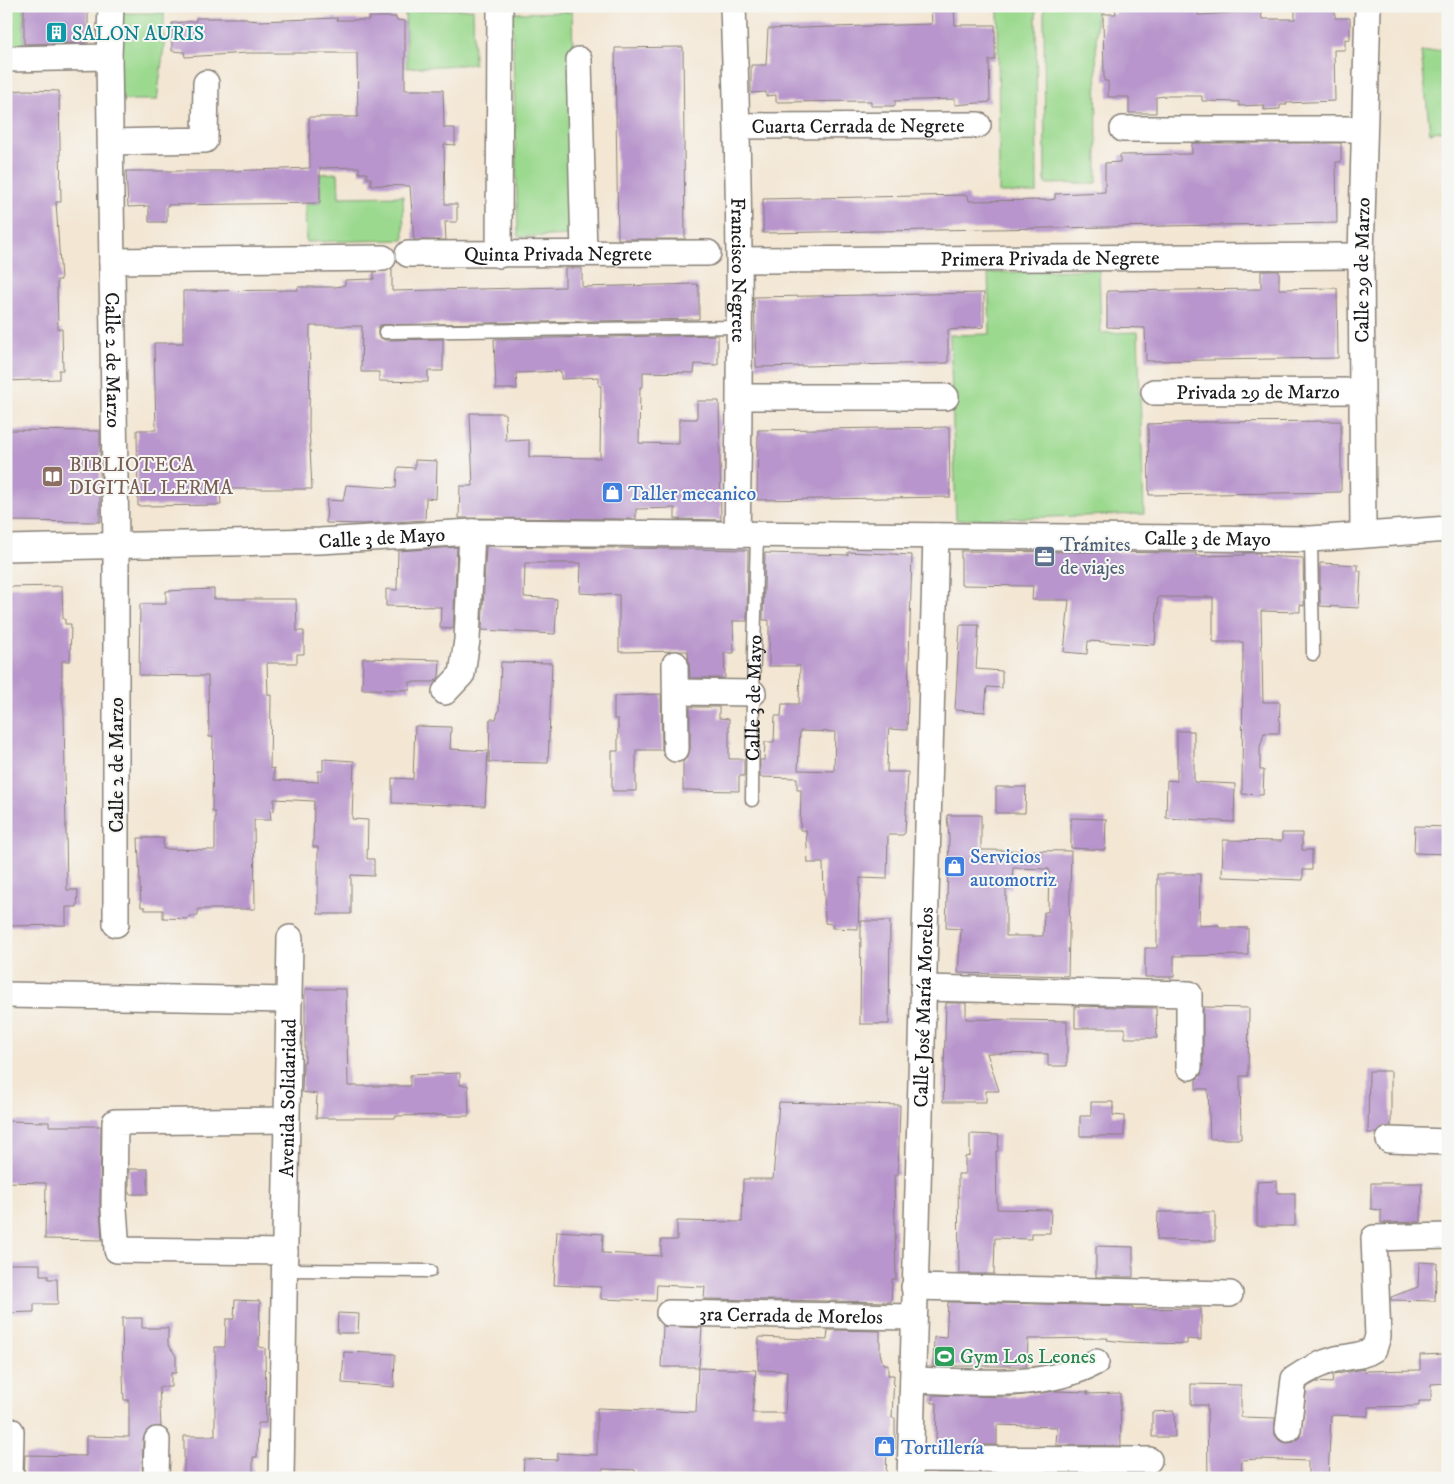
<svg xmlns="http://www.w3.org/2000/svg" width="1454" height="1484" font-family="'IM FELL DW Pica',serif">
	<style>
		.green { fill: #9bd98e; stroke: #5c7a55 }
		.building { fill: #b895cc; fill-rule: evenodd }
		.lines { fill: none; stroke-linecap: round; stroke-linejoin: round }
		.service-casing { stroke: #888178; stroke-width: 15 }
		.minor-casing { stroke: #888178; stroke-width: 28 }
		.service { stroke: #fff; stroke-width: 12 }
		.minor { stroke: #fff; stroke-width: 25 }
		.labels { text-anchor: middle; stroke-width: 4; stroke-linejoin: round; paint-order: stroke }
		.culture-label { font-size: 20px; fill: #0d838f; stroke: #f6f6f2; text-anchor: start }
		.street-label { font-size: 20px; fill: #1c1c1c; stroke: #f6f6f2 }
		.education-label { font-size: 20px; fill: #785e54; stroke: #f6f6f2; text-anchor: start }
		.shop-label { font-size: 20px; fill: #366cbe; stroke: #f6f6f2; text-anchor: start }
		.service-label { font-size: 20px; fill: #4e5e75; stroke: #f6f6f2; text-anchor: start }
		.leisure-label { font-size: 20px; fill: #27864d; stroke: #f6f6f2; text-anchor: start }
	</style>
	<rect width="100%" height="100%" fill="#f6f6f2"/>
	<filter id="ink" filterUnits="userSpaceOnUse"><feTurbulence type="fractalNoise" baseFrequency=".02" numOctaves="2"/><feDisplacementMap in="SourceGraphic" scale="10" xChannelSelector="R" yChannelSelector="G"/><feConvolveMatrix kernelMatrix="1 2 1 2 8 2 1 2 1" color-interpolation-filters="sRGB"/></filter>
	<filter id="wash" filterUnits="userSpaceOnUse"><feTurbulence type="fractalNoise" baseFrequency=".0096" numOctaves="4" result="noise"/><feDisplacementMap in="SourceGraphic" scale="20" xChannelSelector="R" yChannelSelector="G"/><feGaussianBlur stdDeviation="1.12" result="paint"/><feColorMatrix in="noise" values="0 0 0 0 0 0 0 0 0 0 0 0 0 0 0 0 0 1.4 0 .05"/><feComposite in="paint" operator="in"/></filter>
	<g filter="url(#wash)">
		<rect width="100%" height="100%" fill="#f3e6d3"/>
		<g class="green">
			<polygon points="6,6 24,6 24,44 6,45"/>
			<polygon points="998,6 1036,6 1037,193 999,193"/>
			<polygon points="1044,6 1096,6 1097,183 1045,184"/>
			<polygon points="473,9 474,64 407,68 405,11"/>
			<polygon points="572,12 577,235 518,237 512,13"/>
			<polygon points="120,13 164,13 164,46 157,100 120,100"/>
			<polygon points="1448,49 1448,129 1430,133 1421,52"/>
			<polygon points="338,173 339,197 403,196 404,240 306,242 305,204 320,203 320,174"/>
			<polygon points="1099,269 1101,333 1138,332 1144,514 956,520 950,335 990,334 988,273"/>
		</g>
		<g id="blocks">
			<g class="building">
				<polygon points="24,6 88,6 88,43 24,44"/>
				<polygon points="1115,6 1198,6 1198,15 1261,11 1262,19 1295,19 1295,6 1335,6 1335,18 1350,18 1350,40 1345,39 1345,50 1334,50 1335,101 1286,103 1287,105 1280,105 1280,109 1264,110 1264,105 1239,106 1239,102 1202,101 1202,96 1166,96 1156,97 1156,113 1129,113 1129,97 1108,97 1108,81 1104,81 1103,14 1116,14"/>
				<polygon points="931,9 954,9 955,25 995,25 995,60 989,60 990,102 955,105 955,99 920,100 895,101 895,106 871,106 871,101 776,102 776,95 766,96 766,92 751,93 751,65 766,65 768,29 932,24"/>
				<polygon points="369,17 396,17 396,20 405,21 405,90 443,90 444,128 455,128 455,145 444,144 445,204 457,204 457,222 445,222 446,240 414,240 410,186 371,185 371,178 367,178 367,173 359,173 359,167 320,168 320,203 167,205 167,222 149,222 149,206 128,207 126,171 229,171 310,168 309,117 358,117 357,53 247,53 185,57 184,52 172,51 172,23 196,21 196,18 247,18 247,20 260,21 337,18 337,20 369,20"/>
				<polygon points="683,47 685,239 618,239 615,48"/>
				<polygon points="27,90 59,91 61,202 56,202 61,280 57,280 57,288 58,329 62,329 63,370 59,370 59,379 6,381 6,91"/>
				<polygon points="1192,143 1341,143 1341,162 1336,162 1337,223 763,233 763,199 968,195 969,201 1050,200 1055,199 1055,194 1105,192 1105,163 1120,162 1120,155 1192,154"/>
				<polygon points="565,268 582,268 582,287 697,284 699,289 699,319 380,325 378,328 378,336 385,340 443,339 443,371 428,371 428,382 379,381 379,372 361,372 362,326 310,326 309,427 312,489 220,489 221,505 138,506 137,430 156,430 154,343 183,343 183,291 298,290 298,287 336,287 345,285 345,280 374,279 374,272 392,269 392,291 565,287"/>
				<polygon points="1261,271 1279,271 1279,289 1337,288 1338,358 1146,361 1145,328 1107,327 1107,291 1261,289"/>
				<polygon points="984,293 984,327 948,330 948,363 756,367 754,297"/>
				<polygon points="718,335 718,365 695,364 694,373 643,372 643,387 640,387 639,443 679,444 679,419 697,419 697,401 719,401 721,520 675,519 675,508 636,509 636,519 459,518 460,486 473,486 470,413 505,413 506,441 529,440 529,457 600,458 601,386 599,386 599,377 561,379 561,371 516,373 517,389 496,389 494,339"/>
				<polygon points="1341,421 1341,492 1149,495 1148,424 1203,422"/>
				<polygon points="949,427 950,497 757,500 758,430"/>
				<polygon points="6,430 100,431 100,522 6,521"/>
				<polygon points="415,460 437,461 436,499 426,498 425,520 363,524 326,523 327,500 343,501 346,485 396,488 397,470 399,467 415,468"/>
				<polygon points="486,546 748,550 747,621 733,621 734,653 724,653 725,678 690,678 688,651 619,652 619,595 580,593 581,563 525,563 524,597 557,599 555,634 482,630"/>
				<polygon points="457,547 453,629 440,628 441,607 386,606 386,589 397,590 398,551"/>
				<polygon points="961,551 1196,553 1196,556 1244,555 1244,553 1260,553 1260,556 1303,558 1304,606 1300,605 1300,612 1261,611 1263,702 1280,702 1279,733 1264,733 1260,747 1260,770 1264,770 1263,795 1242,794 1243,642 1213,642 1213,597 1158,597 1155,645 1088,641 1087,654 1064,652 1069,600 1032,600 1033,586 961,585"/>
				<path d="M848 552 912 555 907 730 889 729 888 736 887 772H908L905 833 903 835H888L887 879 860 878 858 929 832 928 833 924 825 923 823 863H808L806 830H800L801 790H797V778L760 777V760H764L765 742H774L775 716H781L782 704H799L800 666H769V620H763L765 553 848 555ZM800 731 835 732 834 771 798 770Z"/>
				<polygon points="1320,563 1358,565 1358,571 1361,571 1359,608 1320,606"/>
				<polygon points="62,586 63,619 65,619 65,624 71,624 70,661 62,661 62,696 64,714 67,890 78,890 77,907 66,907 66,925 6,926 6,587"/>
				<polygon points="214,589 214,599 296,599 297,631 304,631 304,654 297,654 297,663 267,663 268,695 271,695 270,769 274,768 274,780 318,782 318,771 323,771 323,759 354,761 352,819 368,820 367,859 374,859 374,876 351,875 351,914 318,914 318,847 313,847 314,801 274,799 274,811 270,811 271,820 254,820 255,909 198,909 198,916 189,916 189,919 163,918 163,910 145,910 145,907 141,907 138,838 163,838 163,849 215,850 215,812 212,812 213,737 209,737 208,676 139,675 140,604 166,604 166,591"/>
				<polygon points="960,625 979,625 976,669 1002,671 1002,688 987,687 985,712 955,710"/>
				<polygon points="363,658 440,660 439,677 434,682 410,682 410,690 362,689"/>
				<polygon points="501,662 552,663 548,763 489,762 490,719 496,719 499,710"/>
				<polygon points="661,694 662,750 636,750 636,791 612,791 612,751 618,751 618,719 614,719 614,696"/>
				<polygon points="690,707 719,707 719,718 729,719 729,759 744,759 744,776 739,776 739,791 683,790 683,762 688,756 690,749"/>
				<polygon points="415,726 451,727 450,749 488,751 485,806 392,803 392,778 413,779"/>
				<polygon points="1177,731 1194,731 1194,782 1235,784 1234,822 1166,818 1167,780 1177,781"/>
				<polygon points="996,787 1026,787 1025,813 996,813"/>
				<path d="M947 815H981V850L1071 851 1068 976 958 973 961 929 946 928 949 838ZM1013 868 1049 869 1048 912H1044L1043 936H1006V889H1011Z"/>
				<polygon points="1071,818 1106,819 1105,850 1071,848"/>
				<polygon points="1415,826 1448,827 1448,854 1414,853"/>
				<polygon points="1282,833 1302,833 1302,850 1312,850 1312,870 1303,870 1303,880 1222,877 1223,840 1282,841"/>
				<polygon points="1157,874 1200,874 1199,926 1219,925 1219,928 1248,928 1248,955 1174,956 1174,977 1145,977 1145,948 1157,948"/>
				<polygon points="861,921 890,921 889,1024 860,1024"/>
				<polygon points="305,989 346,989 348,1086 410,1086 410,1075 460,1073 460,1085 468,1085 469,1116 447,1116 447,1115 396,1116 396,1118 316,1118 317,1094 302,1092 303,1062 305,1062"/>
				<polygon points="946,1003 966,1003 966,1019 1067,1021 1067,1066 1048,1066 1048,1054 987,1053 999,1091 986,1091 986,1102 943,1102"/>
				<polygon points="1075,1006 1156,1008 1157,1038 1125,1038 1125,1028 1075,1028"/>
				<polygon points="1203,1007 1249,1008 1248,1076 1240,1076 1241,1139 1210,1139 1208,1089 1196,1089 1196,1080 1201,1075 1203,1067"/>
				<polygon points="1369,1071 1391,1071 1391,1126 1383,1127 1377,1133 1368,1133"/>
				<polygon points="779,1102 900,1105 898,1175 894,1175 896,1279 892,1279 891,1302 704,1299 705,1287 657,1285 656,1301 601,1299 601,1287 554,1285 557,1231 603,1234 602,1253 661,1256 661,1240 677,1240 677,1221 742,1222 743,1179 773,1179"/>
				<polygon points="1091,1102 1113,1102 1113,1115 1124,1116 1124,1136 1080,1136 1080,1116 1091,1116"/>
				<polygon points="6,1121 49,1122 49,1126 101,1126 100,1209 102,1240 45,1239 46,1183 6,1182"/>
				<polygon points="970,1134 999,1135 998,1151 996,1151 997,1209 1051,1210 1050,1233 1031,1233 1031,1239 995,1238 994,1274 959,1274 958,1174 965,1174 965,1157 970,1156"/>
				<rect x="129" y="1169" width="19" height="25"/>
				<polygon points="1277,1181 1277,1193 1295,1193 1295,1226 1257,1226 1257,1182"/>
				<polygon points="1371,1183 1422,1183 1421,1222 1381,1223 1381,1210 1371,1209"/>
				<polygon points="1158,1212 1215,1212 1215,1241 1157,1240"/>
				<polygon points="1096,1246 1133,1247 1133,1277 1096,1277"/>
				<polygon points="1419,1262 1437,1263 1435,1301 1391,1300 1391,1297 1418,1287"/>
				<polygon points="6,1264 40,1264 40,1275 48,1275 48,1279 57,1279 58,1304 34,1304 34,1312 6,1313"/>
				<polygon points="235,1300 260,1301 259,1347 265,1348 266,1423 258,1423 257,1457 253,1457 253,1478 184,1478 184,1436 215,1436 215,1347 225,1347 226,1319 234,1319"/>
				<polygon points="948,1302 1132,1306 1132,1309 1201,1308 1201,1340 1187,1339 1187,1344 1124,1342 1107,1340 1108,1338 1028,1339 1027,1366 933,1366 934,1337 946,1338"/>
				<polygon points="338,1313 359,1314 358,1333 337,1333"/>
				<polygon points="122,1318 142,1318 142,1328 168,1328 168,1344 176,1356 176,1373 171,1373 171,1387 159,1387 161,1427 150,1428 143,1439 142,1478 24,1478 25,1455 86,1456 86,1436 129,1437 129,1400 124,1400 123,1375"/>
				<polygon points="663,1326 702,1328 699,1367 661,1367"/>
				<polygon points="828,1330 880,1331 880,1353 883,1364 888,1364 888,1375 894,1375 892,1418 895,1418 895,1449 887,1449 886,1478 671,1478 635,1476 635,1470 602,1469 602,1478 523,1478 524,1459 557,1460 558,1453 597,1455 597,1408 696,1412 698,1368 756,1370 752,1413 785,1413 787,1371 758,1370 759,1337 827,1340"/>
				<polygon points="344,1352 395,1354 394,1387 342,1383"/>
				<polygon points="1448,1354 1448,1383 1431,1384 1431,1401 1419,1401 1419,1406 1368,1407 1368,1416 1331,1415 1328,1478 1308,1477 1308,1461 1258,1459 1242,1460 1241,1478 1208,1478 1207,1405 1191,1405 1191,1384 1241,1385 1241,1417 1275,1418 1275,1435 1280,1441 1287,1443 1294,1442 1300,1437 1307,1387 1316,1382 1332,1383 1333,1375 1364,1369 1364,1371 1420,1370 1420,1355"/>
				<polygon points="1056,1391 1088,1392 1087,1394 1120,1393 1121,1446 1056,1445 1057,1427 997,1425 997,1445 936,1445 937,1403 932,1403 933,1395 1007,1397"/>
				<polygon points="1174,1411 1175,1437 1152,1437 1152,1412"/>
				<polygon points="936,1473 996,1474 996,1478 936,1478"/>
			</g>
		</g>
	</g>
	<g filter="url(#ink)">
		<use href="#blocks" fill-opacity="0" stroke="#888178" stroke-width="1"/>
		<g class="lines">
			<defs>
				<g id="service">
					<polyline points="385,332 739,327"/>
					<polyline points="1311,539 1313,654"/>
					<path id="s1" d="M752 800 753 693 757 534"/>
					<polyline points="284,1270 430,1271"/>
				</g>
				<g id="minor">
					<path id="s2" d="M111 6 109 57 116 546V924"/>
					<path id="s3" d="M733 6C740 182 741 358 737 534"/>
					<polyline points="6,59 109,57"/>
					<polyline points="579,60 584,253"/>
					<path id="s4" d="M738 126 978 125"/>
					<polyline points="1123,129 1364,129"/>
					<polyline points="111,142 205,140 206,83"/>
					<path id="s5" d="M408 254 708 253"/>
					<polyline points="499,255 500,6"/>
					<path id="s6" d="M740 260 1361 256"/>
					<polyline points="112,261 383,258"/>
					<path id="s7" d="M1154 392 1361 391"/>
					<polyline points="740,397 946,397"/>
					<path id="s8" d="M1363 534 1361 256 1368 6"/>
					<path id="s9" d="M6 548 320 541 472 532 1311 539 1448 529"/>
					<polyline points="675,664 676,749"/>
					<polyline points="445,692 462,674 467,640 472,532"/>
					<polyline points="676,692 753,693"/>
					<polyline points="923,988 1189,994 1189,1067"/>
					<polyline points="6,995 289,1000"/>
					<polyline points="1389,1140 1448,1142"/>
					<polyline points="285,1252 117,1250 114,1209 115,1122 286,1120"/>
					<polyline points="914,1287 1230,1294"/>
					<path id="s10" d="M669 1313 914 1317"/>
					<path d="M913 1380C973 1381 1041 1391 1096 1362"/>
					<path d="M1288 1429 1294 1379C1307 1370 1321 1363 1336 1359 1350 1356 1362 1357 1374 1349L1378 1336 1374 1238 1448 1236"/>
					<polyline points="911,1459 1149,1460"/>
					<polyline points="10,1478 11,1431"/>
					<polyline points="156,1478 157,1440"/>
					<path id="s11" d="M281 1478 290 938"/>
					<path id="s12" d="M910 1478 936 536"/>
				</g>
			</defs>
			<use href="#service" class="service-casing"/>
			<use href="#minor" class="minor-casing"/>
			<use href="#service" class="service"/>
			<use href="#minor" class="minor"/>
		</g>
	</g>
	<defs>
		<symbol id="building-square" viewBox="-11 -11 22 22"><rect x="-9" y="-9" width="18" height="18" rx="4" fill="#0f9aa8" stroke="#f6f6f2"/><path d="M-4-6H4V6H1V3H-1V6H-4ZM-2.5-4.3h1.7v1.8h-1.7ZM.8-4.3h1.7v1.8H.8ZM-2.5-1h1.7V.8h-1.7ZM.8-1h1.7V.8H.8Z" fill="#fff"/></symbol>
		<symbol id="library-square" viewBox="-11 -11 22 22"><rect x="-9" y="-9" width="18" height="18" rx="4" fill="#8d6e63" stroke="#f6f6f2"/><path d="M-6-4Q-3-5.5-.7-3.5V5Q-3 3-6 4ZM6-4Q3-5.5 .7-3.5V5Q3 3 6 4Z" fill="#fff"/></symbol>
		<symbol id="shop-square" viewBox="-11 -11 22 22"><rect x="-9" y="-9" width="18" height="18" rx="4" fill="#3f7fe0" stroke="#f6f6f2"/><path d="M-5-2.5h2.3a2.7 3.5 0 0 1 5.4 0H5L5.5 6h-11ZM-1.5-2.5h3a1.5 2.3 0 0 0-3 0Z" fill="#fff"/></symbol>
		<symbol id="office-square" viewBox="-11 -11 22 22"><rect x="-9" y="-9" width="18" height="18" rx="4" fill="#5c6f8a" stroke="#f6f6f2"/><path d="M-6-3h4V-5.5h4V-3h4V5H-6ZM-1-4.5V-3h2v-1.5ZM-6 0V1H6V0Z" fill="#fff"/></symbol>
		<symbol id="stadium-square" viewBox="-11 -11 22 22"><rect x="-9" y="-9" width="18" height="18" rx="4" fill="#2e9e5b" stroke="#f6f6f2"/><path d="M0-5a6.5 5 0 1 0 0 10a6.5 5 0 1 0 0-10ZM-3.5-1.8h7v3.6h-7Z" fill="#fff"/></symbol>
	</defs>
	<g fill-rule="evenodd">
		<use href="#building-square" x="44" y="20" width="25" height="25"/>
		<use href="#library-square" x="40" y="464" width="25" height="25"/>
		<use href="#shop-square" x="600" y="480" width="25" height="25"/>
		<use href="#office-square" x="1032" y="544" width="25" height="25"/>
		<use href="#shop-square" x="942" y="854" width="25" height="25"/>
		<use href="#stadium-square" x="932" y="1344" width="25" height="25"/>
		<use href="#shop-square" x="872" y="1434" width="25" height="25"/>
	</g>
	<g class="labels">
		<g class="culture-label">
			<text x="72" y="40">SALON AURIS</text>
		</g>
		<g class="street-label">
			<text dy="7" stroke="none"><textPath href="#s4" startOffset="120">Cuarta Cerrada de Negrete</textPath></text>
			<text dy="7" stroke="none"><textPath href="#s5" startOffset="150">Quinta Privada Negrete</textPath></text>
			<text dy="7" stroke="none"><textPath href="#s6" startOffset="310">Primera Privada de Negrete</textPath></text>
			<text dy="7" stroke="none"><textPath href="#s3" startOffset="264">Francisco Negrete</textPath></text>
			<text dy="7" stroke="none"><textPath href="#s8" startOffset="264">Calle 29 de Marzo</textPath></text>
			<text dy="7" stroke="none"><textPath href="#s2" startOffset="354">Calle 2 de Marzo</textPath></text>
			<text dy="7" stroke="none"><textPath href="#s7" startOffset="104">Privada 29 de Marzo</textPath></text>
			<text dy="7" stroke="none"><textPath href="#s9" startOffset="376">Calle 3 de Mayo</textPath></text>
			<text dy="7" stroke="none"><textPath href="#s9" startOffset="1202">Calle 3 de Mayo</textPath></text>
			<text dy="7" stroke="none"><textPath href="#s1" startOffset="102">Calle 3 de Mayo</textPath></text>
			<text transform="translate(116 765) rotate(-90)" y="7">Calle 2 de Marzo</text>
			<text dy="7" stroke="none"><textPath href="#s12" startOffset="471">Calle José María Morelos</textPath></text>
			<text dy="7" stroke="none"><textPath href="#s11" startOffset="380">Avenida Solidaridad</textPath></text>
			<text dy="7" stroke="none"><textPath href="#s10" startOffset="122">3ra Cerrada de Morelos</textPath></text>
		</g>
		<g class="education-label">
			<text x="69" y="471">BIBLIOTECA<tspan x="69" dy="23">DIGITAL LERMA</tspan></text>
		</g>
		<g class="shop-label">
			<text x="628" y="500">Taller mecanico</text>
			<text x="970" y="863">Servicios<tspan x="970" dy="23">automotriz</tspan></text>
			<text x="901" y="1454">Tortillería</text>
		</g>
		<g class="service-label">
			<text x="1060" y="551">Trámites<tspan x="1060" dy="23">de viajes</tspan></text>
		</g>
		<g class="leisure-label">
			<text x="960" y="1363">Gym Los Leones</text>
		</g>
	</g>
	<rect width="1454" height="1484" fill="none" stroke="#f6f6f2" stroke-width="25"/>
</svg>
